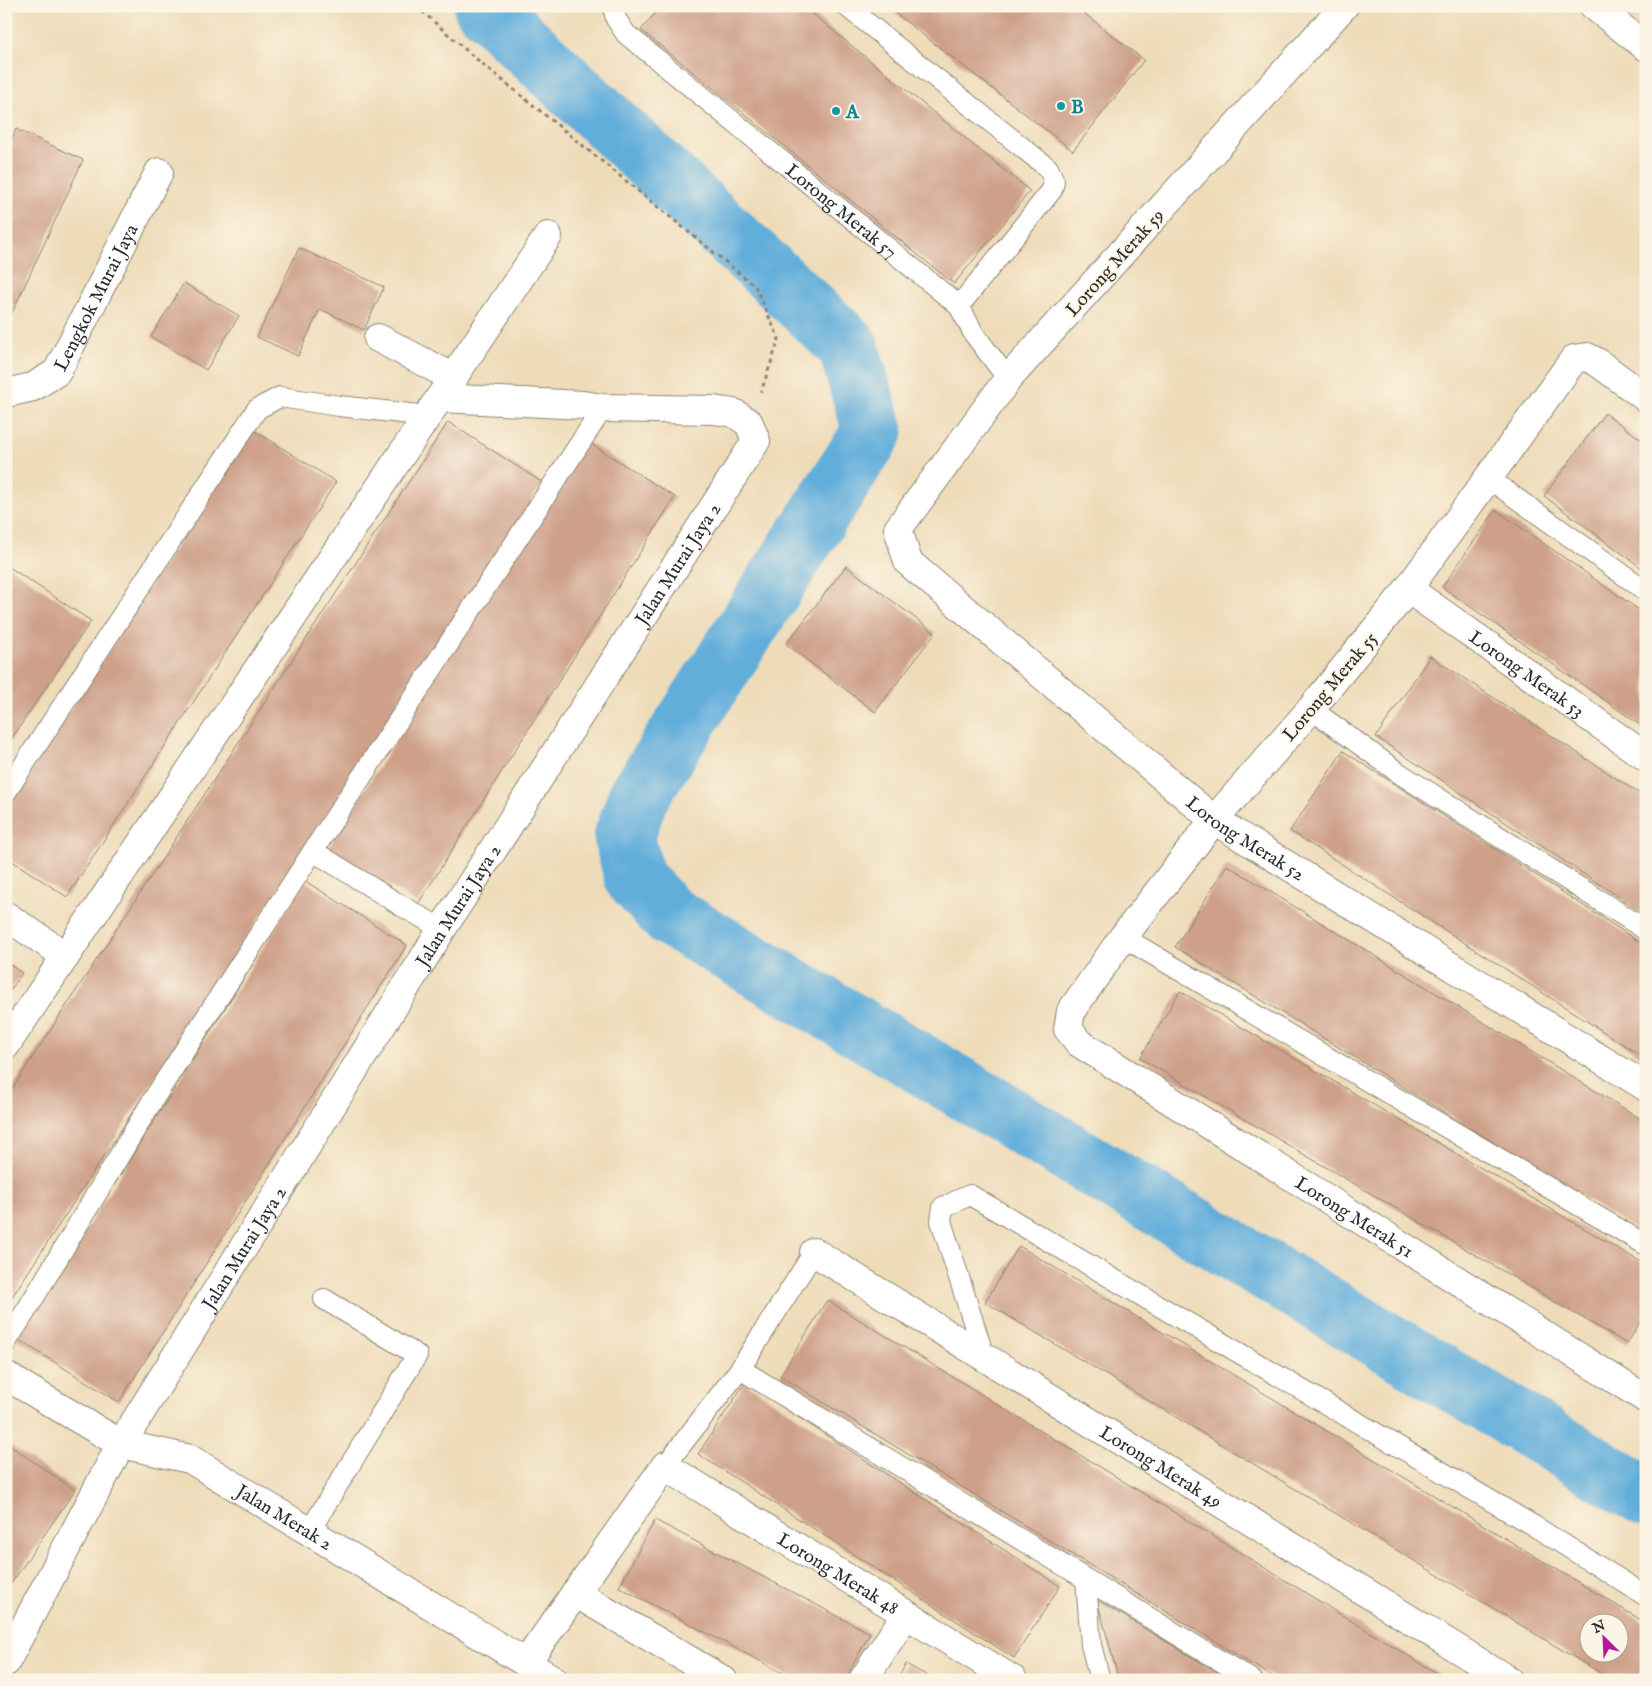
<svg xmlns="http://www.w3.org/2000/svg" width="1652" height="1686" font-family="'IM FELL English',serif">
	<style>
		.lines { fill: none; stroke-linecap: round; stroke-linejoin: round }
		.river { stroke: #62aedb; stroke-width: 61 }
		.building { fill: #cea08a; fill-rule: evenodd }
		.service-casing { stroke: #8c8472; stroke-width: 22 }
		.minor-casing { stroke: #8c8472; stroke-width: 30 }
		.path { stroke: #8c8472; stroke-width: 3; stroke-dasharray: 4 4; stroke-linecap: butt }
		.service { stroke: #fff; stroke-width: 20 }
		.minor { stroke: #fff; stroke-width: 28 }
		.culture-dot { fill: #0f9aa8; stroke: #fcf5e5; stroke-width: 2 }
		.labels { text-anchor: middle; stroke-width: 4; stroke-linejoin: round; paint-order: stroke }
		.culture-label { font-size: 19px; font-weight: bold; fill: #0d838f; stroke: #fcf5e5; text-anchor: start }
		.street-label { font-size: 19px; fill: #2b2b2b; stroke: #fcf5e5 }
	</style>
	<rect width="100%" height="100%" fill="#fcf5e5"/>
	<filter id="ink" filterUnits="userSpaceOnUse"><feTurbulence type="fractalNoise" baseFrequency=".02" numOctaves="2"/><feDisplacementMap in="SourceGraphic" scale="10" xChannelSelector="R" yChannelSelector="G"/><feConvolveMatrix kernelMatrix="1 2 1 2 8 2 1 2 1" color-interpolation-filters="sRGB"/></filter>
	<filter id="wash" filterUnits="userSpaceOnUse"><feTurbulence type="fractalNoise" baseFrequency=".0096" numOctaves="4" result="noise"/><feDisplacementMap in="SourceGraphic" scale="20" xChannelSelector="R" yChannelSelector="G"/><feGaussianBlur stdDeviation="1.12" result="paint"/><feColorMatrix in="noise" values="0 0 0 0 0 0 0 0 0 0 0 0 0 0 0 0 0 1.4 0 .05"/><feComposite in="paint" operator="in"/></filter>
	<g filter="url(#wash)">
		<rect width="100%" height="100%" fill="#eedcb9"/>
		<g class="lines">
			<polyline class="river" points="484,6 848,346 873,431 638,797 624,837 635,879 668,915 899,1051 1646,1497"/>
		</g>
		<g id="blocks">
			<g class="building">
				<polygon points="661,6 803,6 1030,191 954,284 641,30"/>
				<polygon points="886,6 1075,6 1144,60 1073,151"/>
				<polygon points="16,129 83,160 12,313 6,311 6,150"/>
				<polygon points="299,248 384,287 364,330 320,309 298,356 257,337"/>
				<polygon points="184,283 239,316 206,370 151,337"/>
				<polygon points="1605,413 1646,443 1646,571 1544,496"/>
				<polygon points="448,422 543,483 8,1303 6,1302 6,1098"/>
				<polygon points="252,429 336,482 67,897 6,857 6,809"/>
				<polygon points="585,440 675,497 418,904 328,848"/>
				<polygon points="1496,510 1646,615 1646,729 1442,587"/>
				<polygon points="6,565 91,621 6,747"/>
				<polygon points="846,566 935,633 875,712 786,644"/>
				<polygon points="1430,656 1646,798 1646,915 1376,737"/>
				<polygon points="1343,751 1646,946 1646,1059 1290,831"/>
				<polygon points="1227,865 1646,1122 1646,1236 1175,947"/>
				<polygon points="305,881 407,945 119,1402 17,1339"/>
				<polygon points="6,962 22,973 6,997"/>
				<polygon points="1180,991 1646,1265 1646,1312 1627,1344 1140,1058"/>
				<path d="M1019 1246 1646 1623V1680H1612L985 1302ZM1590 1624H1620V1654H1590Z"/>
				<polygon points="827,1300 1448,1680 1278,1680 780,1376"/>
				<polygon points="745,1383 1060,1586 1014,1658 698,1454"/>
				<polygon points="6,1443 75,1490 6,1591"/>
				<polygon points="655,1520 870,1633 845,1680 796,1680 619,1587"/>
				<polygon points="1097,1600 1230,1680 1119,1680"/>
				<polygon points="906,1664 935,1680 897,1680"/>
			</g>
		</g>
	</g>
	<g filter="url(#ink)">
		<use href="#blocks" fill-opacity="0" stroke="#8c8472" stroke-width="1"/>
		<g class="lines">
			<defs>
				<g id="service">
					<path id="s1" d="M613 6 616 19 626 34 959 306 974 334 1008 379"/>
					<polyline points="846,6 1048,168 1054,181 1052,190 959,306"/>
					<polyline points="1488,478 1646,591"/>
					<polyline points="1311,709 1399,773 1646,930"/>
					<polyline points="6,792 257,409 280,397 339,406 428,416"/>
					<polyline points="313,851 400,905 442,929"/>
					<polyline points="1123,937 1646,1245"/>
					<polyline points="6,1342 26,1311 154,1098 313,851 603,408"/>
					<polyline points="984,1356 941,1221 943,1207 970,1195 1534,1526 1646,1596"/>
					<polyline points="740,1369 1252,1680"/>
					<polyline points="665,1466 740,1369 814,1252"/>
					<polyline points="309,1532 417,1355 324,1299"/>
					<polyline points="1086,1580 1091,1645 1100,1680"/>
				</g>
				<g id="minor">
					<path id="s2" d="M1344 6 1008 379 898 529 908 562 1214 820 1646 1087"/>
					<polyline points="1594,6 1646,47"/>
					<polyline points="378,338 454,378"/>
					<path id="s3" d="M6 393 33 387 57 372 159 172"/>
					<path id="s4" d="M1646 398 1597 362 1587 357 1574 359 1408 589 1311 709 1214 820 1123 937 1071 1011 1068 1029 1079 1043 1646 1399"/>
					<path id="s5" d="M1408 589 1646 757"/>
					<polyline points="6,916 66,956"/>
					<polyline points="6,1045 548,236"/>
					<path id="s6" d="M814 1252 1508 1680"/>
					<path id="s7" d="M6 1376 121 1444 190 1459 554 1680"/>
					<polyline points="575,1593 723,1680"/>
					<path id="s8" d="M6 1662 121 1444 442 929 756 441 749 423 734 413 713 410 603 408 583 405 440 398"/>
					<path id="s9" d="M526 1663 665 1466 1013 1680"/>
					<polyline points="863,1680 906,1614"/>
				</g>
			</defs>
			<use href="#service" class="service-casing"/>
			<use href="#minor" class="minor-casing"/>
			<polyline class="path" points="416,6 474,57 755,286 779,339 761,392"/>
			<use href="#service" class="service"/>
			<use href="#minor" class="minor"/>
		</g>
	</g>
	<g class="culture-dot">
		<circle cx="1061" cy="106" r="5"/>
		<circle cx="836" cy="111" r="5"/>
	</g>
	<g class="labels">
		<g class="culture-label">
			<text x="1071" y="113">B</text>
			<text x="846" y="118">A</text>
		</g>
		<g class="street-label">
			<text dy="7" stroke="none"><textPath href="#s1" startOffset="310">Lorong Merak 57</textPath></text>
			<text transform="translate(1114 262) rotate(-48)" y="7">Lorong Merak 59</text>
			<text dy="7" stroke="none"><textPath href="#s3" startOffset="140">Lengkok Murai Jaya</textPath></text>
			<text dy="7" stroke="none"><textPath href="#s8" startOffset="1288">Jalan Murai Jaya 2</textPath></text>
			<text dy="7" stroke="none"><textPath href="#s5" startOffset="146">Lorong Merak 53</textPath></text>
			<text transform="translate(1329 686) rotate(-50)" y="7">Lorong Merak 55</text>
			<text dy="7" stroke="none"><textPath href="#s2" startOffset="1159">Lorong Merak 52</textPath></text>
			<text dy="7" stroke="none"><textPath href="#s8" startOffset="882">Jalan Murai Jaya 2</textPath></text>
			<text dy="7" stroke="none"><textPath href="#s4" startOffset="1271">Lorong Merak 51</textPath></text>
			<text dy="7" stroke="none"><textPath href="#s8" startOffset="478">Jalan Murai Jaya 2</textPath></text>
			<text dy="7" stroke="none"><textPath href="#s6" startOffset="408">Lorong Merak 49</textPath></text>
			<text dy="7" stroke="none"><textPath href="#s7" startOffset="315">Jalan Merak 2</textPath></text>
			<text dy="7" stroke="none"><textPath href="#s9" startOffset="445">Lorong Merak 48</textPath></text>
		</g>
	</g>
	<rect width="1652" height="1686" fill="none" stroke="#fcf5e5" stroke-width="25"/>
	<g transform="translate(1604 1638) rotate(336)"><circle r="24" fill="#fcf5e5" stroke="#a8a49b"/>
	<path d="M0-4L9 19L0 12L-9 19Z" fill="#b5179e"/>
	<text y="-8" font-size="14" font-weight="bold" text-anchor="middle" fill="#2b2b2b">N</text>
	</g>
</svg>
